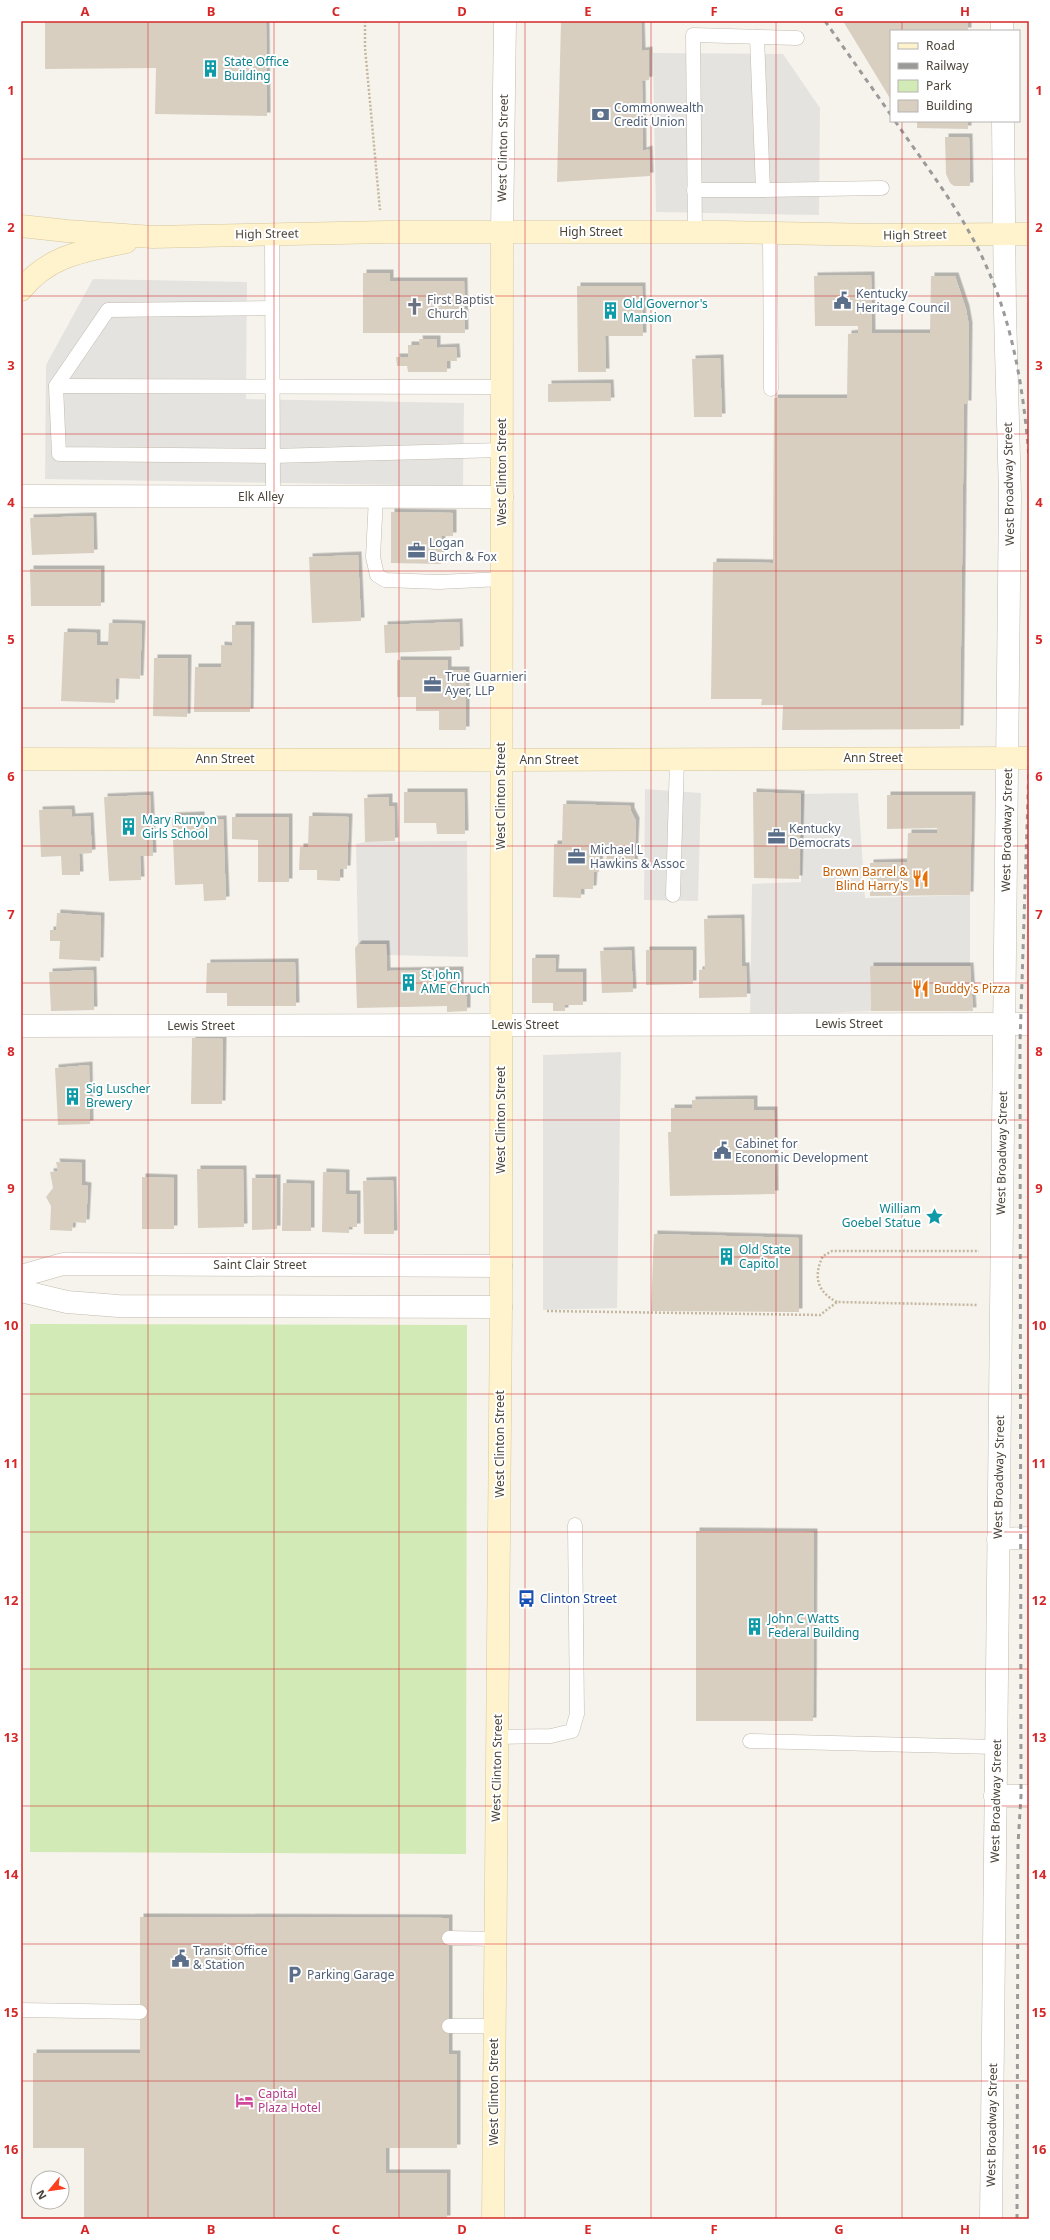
<svg xmlns="http://www.w3.org/2000/svg" width="1050" height="2240" font-family="'Noto Sans',sans-serif">
	<style>
		.green { fill: #d2eab5 }
		.parking { fill: #e5e3e0 }
		.building { fill: #d8cfc1; filter: url(#shadow) }
		.lines { fill: none; stroke-linecap: round; stroke-linejoin: round }
		.service-casing { stroke: #c2bbae; stroke-width: 15 }
		.minor-casing { stroke: #c2bbae; stroke-width: 23 }
		.secondary-casing { stroke: #d6c79b; stroke-width: 23 }
		.path { stroke: #c4b79f; stroke-width: 2.5; stroke-dasharray: 2 2; stroke-linecap: butt }
		.service { stroke: #fff; stroke-width: 14 }
		.minor { stroke: #fff; stroke-width: 22 }
		.secondary { stroke: #fff3cd; stroke-width: 22 }
		.rail { stroke: #9a9a9a; stroke-width: 3; stroke-dasharray: 5 5; stroke-linecap: butt }
		.grid { fill: none; stroke: #d62828; stroke-width: 1; stroke-opacity: 0.55 }
		.labels { text-anchor: middle; stroke-width: 4; stroke-linejoin: round; paint-order: stroke }
		.culture-label { font-size: 12px; fill: #0d838f; stroke: #fff; text-anchor: start }
		.service-label { font-size: 12px; fill: #4e5e75; stroke: #fff; text-anchor: start }
		.street-label { font-size: 12px; fill: #4b4439; stroke: #fff }
		.worship-label { font-size: 12px; fill: #5b616d; stroke: #fff; text-anchor: start }
		.food-label { font-size: 12px; fill: #c56008; stroke: #fff; text-anchor: end }
		.transit-label { font-size: 12px; fill: #164399; stroke: #fff; text-anchor: start }
		.hotel-label { font-size: 12px; fill: #b23c85; stroke: #fff; text-anchor: start }
		.neatline { fill: none; stroke: #d62828; stroke-width: 1.5 }
		.grid-label { font-size: 13px; text-anchor: middle; font-weight: bold; fill: #d62828 }
	</style>
	<defs>
		<filter id="shadow"><feDropShadow dx="3.5" dy="-3.5" stdDeviation="0" flood-color="#0004"/></filter>
	</defs>
	<rect width="100%" height="100%" fill="#f6f3ec"/>
	<polygon class="green" points="30,1324 467,1325 466,1854 30,1852"/>
	<g class="parking">
		<polygon points="653,53 783,54 820,108 819,215 656,212"/>
		<polygon points="93,279 247,282 246,399 464,403 463,486 45,479 46,365"/>
		<polygon points="645,789 701,793 698,901 644,900"/>
		<polygon points="858,793 865,898 970,895 970,966 870,966 871,1011 750,1016 752,884 801,882 801,794"/>
		<polygon points="467,841 468,957 387,955 386,944 358,944 356,844 365,842"/>
		<polygon points="621,1052 617,1308 543,1310 543,1055"/>
	</g>
	<g class="building">
		<polygon points="45,21 266,21 267,116 155,114 156,68 45,69"/>
		<polygon points="561,21 641,21 642,51 649,50 649,80 642,81 643,151 649,149 650,176 557,182"/>
		<polygon points="843,21 968,21 968,31 891,31 891,100"/>
		<polygon points="917,121 968,121 968,129 917,128"/>
		<polygon points="945,137 969,137 970,186 954,186 950,183 946,174"/>
		<polygon points="363,273 390,273 390,281 464,281 465,333 363,333"/>
		<polygon points="871,275 872,333 930,333 931,276 955,276 966,309 969,326 968,404 964,404 960,729 782,730 783,705 761,705 762,699 711,699 713,562 773,563 774,398 847,398 848,334 858,333 858,326 815,326 814,276"/>
		<polygon points="577,286 642,286 643,336 605,336 606,372 578,372"/>
		<polygon points="419,339 437,339 437,348 456,347 457,361 447,361 447,372 408,372 407,366 397,366 396,357 408,357 408,345 420,345"/>
		<polygon points="720,358 722,417 694,417 692,359"/>
		<polygon points="610,383 611,401 548,402 548,384"/>
		<polygon points="391,512 453,513 453,536 442,536 441,564 391,563"/>
		<polygon points="93,516 94,553 32,555 30,518"/>
		<polygon points="358,555 361,621 312,623 309,557"/>
		<polygon points="30,569 101,569 101,606 31,606"/>
		<polygon points="459,622 460,650 385,653 384,625"/>
		<polygon points="109,623 142,624 140,679 116,678 115,703 61,701 64,632 97,633 97,645 108,645"/>
		<polygon points="232,625 251,625 250,712 194,712 195,667 221,667 221,645 232,646"/>
		<polygon points="154,658 188,658 187,717 153,716"/>
		<polygon points="397,660 448,660 448,670 466,670 466,730 439,730 439,711 416,711 416,697 397,697"/>
		<polygon points="404,792 464,792 465,834 437,834 436,823 404,823"/>
		<polygon points="753,792 801,794 799,879 754,878"/>
		<polygon points="150,795 153,856 140,856 141,880 109,881 104,797"/>
		<polygon points="887,795 972,795 970,895 870,896 870,863 907,862 908,833 938,833 937,828 887,829"/>
		<polygon points="389,797 389,806 394,806 395,841 365,842 364,798"/>
		<polygon points="563,804 631,806 631,811 636,821 634,867 606,866 607,848 600,848 599,872 594,872 593,889 581,889 581,898 553,897 554,844 562,844"/>
		<polygon points="71,809 72,817 90,816 92,853 79,854 80,875 62,875 61,856 41,857 39,810"/>
		<polygon points="201,815 201,820 223,819 226,900 204,901 203,884 175,885 172,816"/>
		<polygon points="309,816 349,817 347,869 340,869 340,881 317,880 317,870 299,870 300,847 308,847"/>
		<polygon points="232,817 289,817 289,882 258,882 258,840 232,839"/>
		<polygon points="57,913 101,916 100,961 59,959 60,941 50,941 50,930 56,930"/>
		<polygon points="741,918 742,966 746,966 747,997 699,998 699,970 705,969 704,919"/>
		<polygon points="358,944 386,944 387,971 460,970 460,993 467,997 467,1011 447,1012 447,1006 357,1008 355,948"/>
		<polygon points="631,950 633,992 602,993 600,951"/>
		<polygon points="646,950 693,950 693,984 646,985"/>
		<polygon points="532,958 556,958 555,972 583,972 583,1005 565,1005 565,1011 553,1011 553,1003 532,1003"/>
		<polygon points="295,962 296,1006 227,1006 227,993 206,993 207,963"/>
		<polygon points="870,966 970,966 973,1011 871,1011"/>
		<polygon points="93,970 94,1010 51,1011 49,972"/>
		<polygon points="192,1038 223,1039 222,1104 191,1104"/>
		<polygon points="89,1065 90,1124 58,1125 55,1068"/>
		<polygon points="754,1099 754,1110 774,1110 775,1194 670,1196 668,1132 671,1132 671,1108 692,1108 692,1100"/>
		<polygon points="56,1162 82,1163 82,1185 88,1186 86,1223 73,1222 72,1231 50,1230 51,1206 46,1197 53,1188 50,1172 58,1171"/>
		<polygon points="197,1169 243,1169 244,1227 198,1228"/>
		<polygon points="323,1172 346,1173 346,1194 357,1194 357,1227 349,1227 349,1233 322,1232"/>
		<polygon points="142,1177 174,1178 174,1229 142,1229"/>
		<polygon points="252,1178 277,1178 277,1229 252,1230"/>
		<polygon points="393,1180 394,1234 364,1234 363,1181"/>
		<polygon points="283,1183 311,1184 311,1231 282,1231"/>
		<polygon points="654,1234 799,1238 799,1312 651,1311"/>
		<polygon points="696,1531 814,1532 813,1721 696,1721"/>
		<polygon points="140,1917 449,1918 449,2054 457,2054 457,2148 386,2148 386,2173 447,2173 447,2219 84,2219 84,2148 33,2148 33,2053 140,2053"/>
	</g>
	<g class="lines">
		<defs>
			<g id="service">
				<polyline points="694,190 763,190 757,37"/>
				<polyline points="763,190 882,188"/>
				<polyline points="695,232 693,35 797,38"/>
				<polyline points="770,233 771,389"/>
				<polyline points="272,234 273,497"/>
				<polyline points="272,308 108,310 56,386 59,454 272,456 502,450"/>
				<polyline points="56,386 502,387"/>
				<polyline points="376,497 373,557 377,575 385,580 439,582 502,579"/>
				<polyline points="673,895 677,759"/>
				<polyline points="497,1737 551,1736 572,1731 577,1714 575,1525"/>
				<polyline points="750,1741 996,1747"/>
				<polyline points="449,1938 495,1939"/>
				<polyline points="21,2010 140,2012"/>
				<polyline points="449,2026 495,2026"/>
			</g>
			<g id="minor">
				<polyline points="1002,21 1002,31"/>
				<polyline points="502,232 505,21"/>
				<polyline points="21,496 502,497"/>
				<polyline points="21,1026 1029,1024"/>
				<polyline points="21,1276 63,1264 501,1266"/>
				<polyline points="21,1291 67,1302 118,1306 501,1307"/>
				<polyline points="998,1539 1029,1538"/>
				<polyline points="995,1796 1029,1796"/>
				<polyline points="991,2219 1010,495 1005,313 1003,121"/>
			</g>
			<g id="secondary">
				<polyline points="21,226 67,231 153,237 388,232 723,232 878,235 1029,234"/>
				<path d="M21 290C49 255 85 251 126 242"/>
				<polyline points="21,759 502,760 1029,758"/>
				<polyline points="493,2219 501,1307 502,232"/>
			</g>
		</defs>
		<use href="#service" class="service-casing"/>
		<use href="#minor" class="minor-casing"/>
		<use href="#secondary" class="secondary-casing"/>
		<g class="path">
			<polyline points="365,21 365,48 380,210"/>
			<path d="M837 1302C817 1292 813 1276 823 1256L832 1251H979"/>
			<polyline points="547,1311 820,1315 837,1302 978,1305"/>
		</g>
		<use href="#service" class="service"/>
		<use href="#minor" class="minor"/>
		<use href="#secondary" class="secondary"/>
		<g class="rail">
			<polyline points="825,21 891,115"/>
			<path d="M895 121C928 169 965 216 988 270 1014 329 1024 394 1029 458"/>
			<polyline points="1017,2219 1018,1844 1021,1796 1020,1043 1029,766"/>
		</g>
	</g>
	<path class="grid" d="M148 21V2219M274 21V2219M399 21V2219M525 21V2219M651 21V2219M776 21V2219M902 21V31M902 121V2219M21 159H1029M21 296H1029M21 434H1029M21 571H1029M21 708H1029M21 846H1029M21 983H1029M21 1120H1029M21 1257H1029M21 1394H1029M21 1532H1029M21 1669H1029M21 1806H1029M21 1944H1029M21 2081H1029"/>
	<defs>
		<symbol id="building-bare" viewBox="-9 -9 18 18"><path d="M-4-6H4V6H1V3H-1V6H-4ZM-2.5-4.3h1.7v1.8h-1.7ZM.8-4.3h1.7v1.8H.8ZM-2.5-1h1.7V.8h-1.7ZM.8-1h1.7V.8H.8Z" fill="#0f9aa8" stroke="#fff" stroke-width="2.5" paint-order="stroke"/></symbol>
		<symbol id="bank-bare" viewBox="-9 -9 18 18"><path d="M-6-4H6V4H-6ZM0-2.3a2.3 2.3 0 1 0 0 4.6a2.3 2.3 0 1 0 0-4.6Z" fill="#5c6f8a" stroke="#fff" stroke-width="2.5" paint-order="stroke"/></symbol>
		<symbol id="civic-bare" viewBox="-9 -9 18 18"><path d="M-.6-6.5H3V-4.5H.6V-3L4-1V1h2V6H-6V1h2V-1L-.6-3ZM-1.2 2.5V6h2.4V2.5Z" fill="#5c6f8a" stroke="#fff" stroke-width="2.5" paint-order="stroke"/></symbol>
		<symbol id="church-bare" viewBox="-9 -9 18 18"><path d="M-1.2-6h2.4v3.5h3.3v2.4h-3.3V6h-2.4V-.1h-3.3v-2.4h3.3Z" fill="#6b7280" stroke="#fff" stroke-width="2.5" paint-order="stroke"/></symbol>
		<symbol id="office-bare" viewBox="-9 -9 18 18"><path d="M-6-3h4V-5.5h4V-3h4V5H-6ZM-1-4.5V-3h2v-1.5ZM-6 0V1H6V0Z" fill="#5c6f8a" stroke="#fff" stroke-width="2.5" paint-order="stroke"/></symbol>
		<symbol id="restaurant-bare" viewBox="-9 -9 18 18"><path d="M-5-6h1v4h1v-4h1v4h1v-4h1v5L-1.5 .5V6h-2V.5L-5-1ZM5-6V6H3V1.5H1.5Q1.5-4 5-6Z" fill="#e8710a" stroke="#fff" stroke-width="2.5" paint-order="stroke"/></symbol>
		<symbol id="sight-bare" viewBox="-9 -9 18 18"><path d="M0-6L1.8-2.2L6-1.7L2.9 1.2L3.7 5.4L0 3.3L-3.7 5.4L-2.9 1.2L-6-1.7L-1.8-2.2Z" fill="#0f9aa8" stroke="#fff" stroke-width="2.5" paint-order="stroke"/></symbol>
		<symbol id="bus-bare" viewBox="-9 -9 18 18"><path d="M-5-6H5V4H4V6H2V4H-2V6H-4V4H-5ZM-3.5-4V0h7V-4ZM-3.5 1.2v1.5H-2V1.2ZM2 1.2v1.5H3.5V1.2Z" fill="#1a4fb4" stroke="#fff" stroke-width="2.5" paint-order="stroke"/></symbol>
		<symbol id="parking-bare" viewBox="-9 -9 18 18"><path d="M-3.5-5.5H1a3.5 3.5 0 0 1 0 7H-1V5.5H-3.5ZM-1-3.4V-.6H.8a1.4 1.4 0 0 0 0-2.8Z" fill="#5c6f8a" stroke="#fff" stroke-width="2.5" paint-order="stroke"/></symbol>
		<symbol id="hotel-bare" viewBox="-9 -9 18 18"><path d="M-6-4.5h1.5V1H6V5H4.5V3h-9V5H-6ZM-4 0a1.8 1.8 0 1 1 3.6 0ZM.5 0V-2.5h3Q6-2.5 6 0Z" fill="#d1479c" stroke="#fff" stroke-width="2.5" paint-order="stroke"/></symbol>
	</defs>
	<g fill-rule="evenodd">
		<use href="#building-bare" x="198" y="56" width="25" height="25"/>
		<use href="#bank-bare" x="588" y="102" width="25" height="25"/>
		<use href="#civic-bare" x="830" y="288" width="25" height="25"/>
		<use href="#church-bare" x="402" y="294" width="25" height="25"/>
		<use href="#building-bare" x="598" y="298" width="25" height="25"/>
		<use href="#office-bare" x="404" y="538" width="25" height="25"/>
		<use href="#office-bare" x="420" y="672" width="25" height="25"/>
		<use href="#building-bare" x="116" y="814" width="25" height="25"/>
		<use href="#office-bare" x="764" y="824" width="25" height="25"/>
		<use href="#office-bare" x="564" y="844" width="25" height="25"/>
		<use href="#restaurant-bare" x="908" y="866" width="25" height="25"/>
		<use href="#building-bare" x="396" y="970" width="25" height="25"/>
		<use href="#restaurant-bare" x="908" y="976" width="25" height="25"/>
		<use href="#building-bare" x="60" y="1084" width="25" height="25"/>
		<use href="#civic-bare" x="710" y="1138" width="25" height="25"/>
		<use href="#sight-bare" x="922" y="1204" width="25" height="25"/>
		<use href="#building-bare" x="714" y="1244" width="25" height="25"/>
		<use href="#bus-bare" x="514" y="1586" width="25" height="25"/>
		<use href="#building-bare" x="742" y="1614" width="25" height="25"/>
		<use href="#civic-bare" x="168" y="1946" width="25" height="25"/>
		<use href="#parking-bare" x="282" y="1962" width="25" height="25"/>
		<use href="#hotel-bare" x="232" y="2088" width="25" height="25"/>
	</g>
	<g class="labels">
		<g class="culture-label">
			<text x="224" y="66">State Office<tspan x="224" dy="14">Building</tspan></text>
			<text x="623" y="308">Old Governor's<tspan x="623" dy="14">Mansion</tspan></text>
			<text x="142" y="824">Mary Runyon<tspan x="142" dy="14">Girls School</tspan></text>
			<text x="421" y="979">St John<tspan x="421" dy="14">AME Chruch</tspan></text>
			<text x="86" y="1093">Sig Luscher<tspan x="86" dy="14">Brewery</tspan></text>
			<text x="921" y="1213" text-anchor="end">William<tspan x="921" dy="14">Goebel Statue</tspan></text>
			<text x="739" y="1254">Old State<tspan x="739" dy="14">Capitol</tspan></text>
			<text x="768" y="1623">John C Watts<tspan x="768" dy="14">Federal Building</tspan></text>
		</g>
		<g class="service-label">
			<text x="614" y="112">Commonwealth<tspan x="614" dy="14">Credit Union</tspan></text>
			<text x="856" y="298">Kentucky<tspan x="856" dy="14">Heritage Council</tspan></text>
			<text x="429" y="547">Logan<tspan x="429" dy="14">Burch &amp; Fox</tspan></text>
			<text x="445" y="681">True Guarnieri<tspan x="445" dy="14">Ayer, LLP</tspan></text>
			<text x="789" y="833">Kentucky<tspan x="789" dy="14">Democrats</tspan></text>
			<text x="590" y="854">Michael L<tspan x="590" dy="14">Hawkins &amp; Assoc</tspan></text>
			<text x="735" y="1148">Cabinet for<tspan x="735" dy="14">Economic Development</tspan></text>
			<text x="193" y="1955">Transit Office<tspan x="193" dy="14">&amp; Station</tspan></text>
			<text x="307" y="1979">Parking Garage</text>
		</g>
		<g class="street-label">
			<text transform="translate(503 148) rotate(-89)" y="4">West Clinton Street</text>
			<text x="591" y="236">High Street</text>
			<text transform="translate(267 234) rotate(-1)" y="4">High Street</text>
			<text transform="translate(915 235) rotate(-1)" y="4">High Street</text>
			<text transform="translate(502 472) rotate(-90)" y="4">West Clinton Street</text>
			<text transform="translate(1009 484) rotate(-91)" y="4">West Broadway Street</text>
			<text x="261" y="501">Elk Alley</text>
			<text x="873" y="762">Ann Street</text>
			<text x="225" y="763">Ann Street</text>
			<text x="549" y="764">Ann Street</text>
			<text transform="translate(501 796) rotate(-90)" y="4">West Clinton Street</text>
			<text transform="translate(1007 830) rotate(-89)" y="4">West Broadway Street</text>
			<text x="849" y="1028">Lewis Street</text>
			<text x="525" y="1029">Lewis Street</text>
			<text x="201" y="1030">Lewis Street</text>
			<text transform="translate(501 1120) rotate(-90)" y="4">West Clinton Street</text>
			<text transform="translate(1002 1153) rotate(-89)" y="4">West Broadway Street</text>
			<text x="260" y="1269">Saint Clair Street</text>
			<text transform="translate(500 1444) rotate(-90)" y="4">West Clinton Street</text>
			<text transform="translate(999 1477) rotate(-89)" y="4">West Broadway Street</text>
			<text transform="translate(497 1768) rotate(-89)" y="4">West Clinton Street</text>
			<text transform="translate(996 1801) rotate(-89)" y="4">West Broadway Street</text>
			<text transform="translate(494 2092) rotate(-90)" y="4">West Clinton Street</text>
			<text transform="translate(992 2125) rotate(-89)" y="4">West Broadway Street</text>
		</g>
		<g class="worship-label">
			<text x="427" y="304">First Baptist<tspan x="427" dy="14">Church</tspan></text>
		</g>
		<g class="food-label">
			<text x="908" y="876">Brown Barrel &amp;<tspan x="908" dy="14">Blind Harry's</tspan></text>
			<text x="934" y="993" text-anchor="start">Buddy's Pizza</text>
		</g>
		<g class="transit-label">
			<text x="540" y="1603">Clinton Street</text>
		</g>
		<g class="hotel-label">
			<text x="258" y="2098">Capital<tspan x="258" dy="14">Plaza Hotel</tspan></text>
		</g>
	</g>
	<rect width="1050" height="2240" fill="none" stroke="#ffffff" stroke-width="44"/>
	<rect x="890" y="30" width="130" height="92" fill="#ffffff" stroke="#b7b4b0"/>
	<rect x="898" y="43" width="20" height="6" fill="#fff3cd" stroke="#b7b4b0"/>
	<text x="926" y="50" font-size="12" fill="#4b4439">Road</text>
	<rect x="898" y="63" width="20" height="6" fill="#9a9a9a" stroke="#b7b4b0"/>
	<text x="926" y="70" font-size="12" fill="#4b4439">Railway</text>
	<rect x="898" y="80" width="20" height="12" fill="#d2eab5" stroke="#b7b4b0"/>
	<text x="926" y="90" font-size="12" fill="#4b4439">Park</text>
	<rect x="898" y="100" width="20" height="12" fill="#d8cfc1" stroke="#b7b4b0"/>
	<text x="926" y="110" font-size="12" fill="#4b4439">Building</text>
	<g transform="translate(50 2190) rotate(241)"><circle r="19" fill="#ffffff" stroke="#b7b4b0"/>
	<path d="M0-3L7 15L0 10L-7 15Z" fill="#fc3f1d"/>
	<text y="-6" font-size="11" font-weight="bold" text-anchor="middle" fill="#4b4439">N</text>
	</g>
	<rect x="22" y="22" width="1006" height="2196" class="neatline"/>
	<g class="grid-label">
		<text x="85" y="16">A</text>
		<text x="211" y="16">B</text>
		<text x="336" y="16">C</text>
		<text x="462" y="16">D</text>
		<text x="588" y="16">E</text>
		<text x="714" y="16">F</text>
		<text x="839" y="16">G</text>
		<text x="965" y="16">H</text>
		<text x="11" y="95">1</text>
		<text x="1039" y="95">1</text>
		<text x="11" y="232">2</text>
		<text x="1039" y="232">2</text>
		<text x="11" y="370">3</text>
		<text x="1039" y="370">3</text>
		<text x="11" y="507">4</text>
		<text x="1039" y="507">4</text>
		<text x="11" y="644">5</text>
		<text x="1039" y="644">5</text>
		<text x="11" y="781">6</text>
		<text x="1039" y="781">6</text>
		<text x="11" y="919">7</text>
		<text x="1039" y="919">7</text>
		<text x="11" y="1056">8</text>
		<text x="1039" y="1056">8</text>
		<text x="11" y="1193">9</text>
		<text x="1039" y="1193">9</text>
		<text x="11" y="1330">10</text>
		<text x="1039" y="1330">10</text>
		<text x="11" y="1468">11</text>
		<text x="1039" y="1468">11</text>
		<text x="11" y="1605">12</text>
		<text x="1039" y="1605">12</text>
		<text x="11" y="1742">13</text>
		<text x="1039" y="1742">13</text>
		<text x="11" y="1879">14</text>
		<text x="1039" y="1879">14</text>
		<text x="11" y="2017">15</text>
		<text x="1039" y="2017">15</text>
		<text x="11" y="2154">16</text>
		<text x="1039" y="2154">16</text>
		<text x="85" y="2234">A</text>
		<text x="211" y="2234">B</text>
		<text x="336" y="2234">C</text>
		<text x="462" y="2234">D</text>
		<text x="588" y="2234">E</text>
		<text x="714" y="2234">F</text>
		<text x="839" y="2234">G</text>
		<text x="965" y="2234">H</text>
	</g>
</svg>
